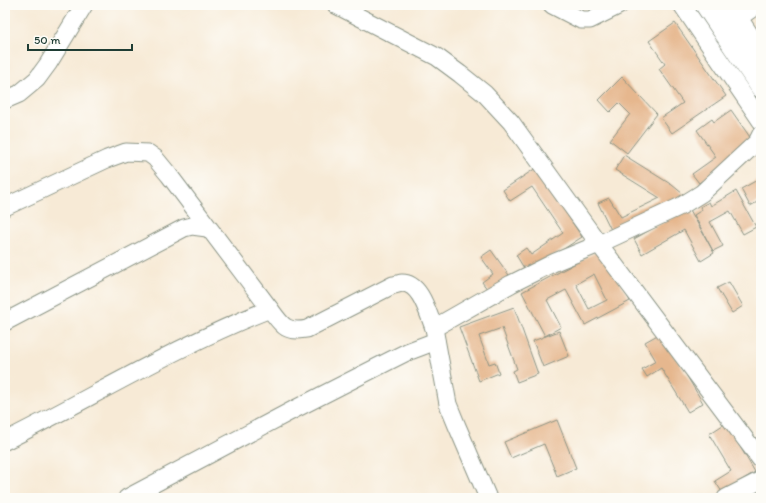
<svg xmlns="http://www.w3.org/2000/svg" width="766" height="503" font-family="Itim,sans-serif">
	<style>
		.building { fill: #e6b78e; fill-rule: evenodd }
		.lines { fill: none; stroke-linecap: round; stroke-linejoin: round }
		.minor-casing { stroke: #8b9485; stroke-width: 19 }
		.major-casing { stroke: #8b9485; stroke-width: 23 }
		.minor { stroke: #fff; stroke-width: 17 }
		.major { stroke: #fff; stroke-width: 21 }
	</style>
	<rect width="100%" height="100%" fill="#fdfcf7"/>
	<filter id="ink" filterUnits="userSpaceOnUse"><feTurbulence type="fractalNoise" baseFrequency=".025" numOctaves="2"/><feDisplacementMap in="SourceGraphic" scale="8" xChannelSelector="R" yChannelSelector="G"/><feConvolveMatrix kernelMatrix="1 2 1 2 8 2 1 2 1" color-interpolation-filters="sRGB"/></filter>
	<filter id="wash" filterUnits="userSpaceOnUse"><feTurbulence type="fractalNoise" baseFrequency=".012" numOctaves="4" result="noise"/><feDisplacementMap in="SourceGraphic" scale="16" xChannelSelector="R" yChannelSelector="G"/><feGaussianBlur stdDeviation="0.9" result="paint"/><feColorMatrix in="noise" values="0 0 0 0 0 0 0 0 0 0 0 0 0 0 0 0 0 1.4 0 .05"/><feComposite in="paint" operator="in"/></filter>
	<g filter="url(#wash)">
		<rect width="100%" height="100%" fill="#f7ead6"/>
		<g id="blocks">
			<g class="building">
				<polygon points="675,23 726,96 672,133 661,118 683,103 659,69 665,64 649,41"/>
				<polygon points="622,77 657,114 627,153 610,140 630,114 619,103 610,112 599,100"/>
				<polygon points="731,110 752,140 738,156 699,183 692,174 716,157 697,130 712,119 714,122"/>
				<polygon points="624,155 672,185 688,198 613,234 598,203 609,198 621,217 660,198 615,170"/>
				<polygon points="536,168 582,237 527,273 516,255 526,248 531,255 563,233 532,187 510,201 503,190"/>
				<polygon points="761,178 761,200 750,206 741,189"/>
				<polygon points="736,191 756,227 743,234 730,211 710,222 723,246 713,251 694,215 702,210 700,207 709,202 711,206"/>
				<polygon points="689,208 714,253 701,261 684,230 642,254 634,239"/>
				<path d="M602 249 630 301 585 325 566 290 547 300 561 327 545 336 522 292ZM594 274 607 300 589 309 576 284Z"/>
				<polygon points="491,250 511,278 490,293 482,282 493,274 481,257"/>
				<polygon points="729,282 743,306 732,313 717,288"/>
				<polygon points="514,307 538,374 517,382 513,371 517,369 502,328 479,336 489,364 495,362 499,373 479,381 459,327"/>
				<polygon points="559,331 569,356 543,367 533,341"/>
				<polygon points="661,333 703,403 688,412 661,368 647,377 642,369 656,361 645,342"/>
				<polygon points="557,420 576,468 557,476 544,444 511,458 504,442"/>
				<polygon points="726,423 755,472 722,492 715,481 731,471 709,434"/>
			</g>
		</g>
	</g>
	<g filter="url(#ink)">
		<use href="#blocks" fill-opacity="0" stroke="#8b9485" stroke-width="1"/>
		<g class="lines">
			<defs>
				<g id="minor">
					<polyline points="336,5 437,57 460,74 485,94 511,122 599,244 761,460"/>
					<polyline points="552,5 581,20 590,20 620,5"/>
					<polyline points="682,5 761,121"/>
					<polyline points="737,19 757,5"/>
					<polyline points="5,100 19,94 37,79 48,64 84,5"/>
					<path d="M5 207 107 159 126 152 148 153 155 158 169 175 270 309C282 325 285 333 307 329L393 285C396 285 400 283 402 283 421 283 428 314 434 328"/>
					<polyline points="5,322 184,228 192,226 207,228"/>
					<path d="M5 441C93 397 178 345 270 309"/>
					<polyline points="127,498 293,410 389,361 407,352 436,341"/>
					<polyline points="488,498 457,426 448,404 434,328 511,284 555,262 599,244 681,206 702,193 757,142 761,134"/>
					<polyline points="726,498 761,480"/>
				</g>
				<g id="major">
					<polyline points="706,5 761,87"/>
					<polyline points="728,5 761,55"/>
				</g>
			</defs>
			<use href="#minor" class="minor-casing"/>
			<use href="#major" class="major-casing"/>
			<use href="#minor" class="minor"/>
			<use href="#major" class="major"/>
		</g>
	</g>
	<rect width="766" height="503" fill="none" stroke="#fdfcf7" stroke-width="20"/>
	<path d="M28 44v6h104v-6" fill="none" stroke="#1f3d34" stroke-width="2"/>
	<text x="34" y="44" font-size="12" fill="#1f3d34" stroke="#fdfcf7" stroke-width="3" paint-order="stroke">50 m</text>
</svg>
